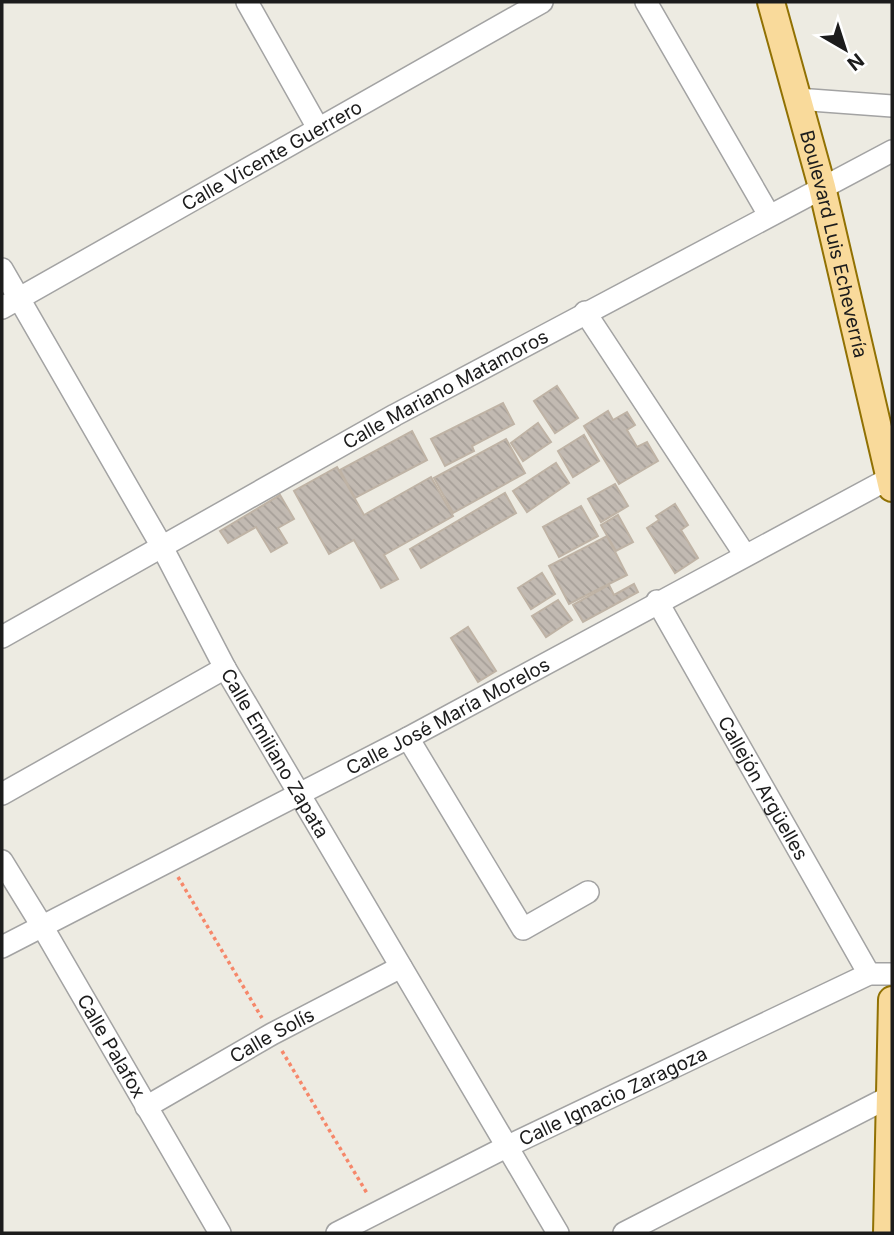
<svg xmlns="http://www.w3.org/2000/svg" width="894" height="1235" font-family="Inter,sans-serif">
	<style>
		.building { fill: url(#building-back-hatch); stroke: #bfb3a5; stroke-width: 2 }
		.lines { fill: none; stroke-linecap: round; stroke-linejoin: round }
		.minor-casing { stroke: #a3a3a3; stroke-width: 24 }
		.major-casing { stroke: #917103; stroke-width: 30 }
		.path { stroke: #f6876a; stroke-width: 3.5; stroke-dasharray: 3.5 3.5; stroke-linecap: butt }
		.minor { stroke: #fff; stroke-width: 21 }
		.major { stroke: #f9da9b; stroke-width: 26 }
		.labels { text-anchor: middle; stroke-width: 5; stroke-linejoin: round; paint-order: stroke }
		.street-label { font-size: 19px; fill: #1c1c1c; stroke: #fff }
	</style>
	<defs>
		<pattern id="building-back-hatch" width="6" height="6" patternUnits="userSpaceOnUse" patternTransform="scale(1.75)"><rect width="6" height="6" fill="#c2bab2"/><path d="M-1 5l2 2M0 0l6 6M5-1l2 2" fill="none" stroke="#a69f98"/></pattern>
	</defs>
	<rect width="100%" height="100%" fill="#edebe2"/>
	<g class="building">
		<polygon points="557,386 578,418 555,433 534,401"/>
		<polygon points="503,403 514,424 472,446 474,451 445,466 431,439"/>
		<polygon points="608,411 613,420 627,412 635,425 627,430 637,447 647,442 658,461 619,484 584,426"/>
		<polygon points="538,423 551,442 523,461 511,443"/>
		<polygon points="412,431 427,460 355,498 340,470"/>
		<polygon points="584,435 599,461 573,477 558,451"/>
		<polygon points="506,439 525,473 453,513 434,478"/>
		<polygon points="556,463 569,483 527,512 513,491"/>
		<polygon points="337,467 364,515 431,477 453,516 384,555 398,579 381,588 354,540 329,554 294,491"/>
		<polygon points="615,484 628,506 601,522 588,499"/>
		<polygon points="505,493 516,513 421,568 410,549"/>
		<polygon points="280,495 294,519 278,528 287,543 271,552 256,527 228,543 220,531"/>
		<polygon points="675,504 688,525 681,530 698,558 675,573 647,528 659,520 656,516"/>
		<polygon points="581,506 598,536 559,557 543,527"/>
		<polygon points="618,515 633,542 616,551 601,525"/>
		<polygon points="607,536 627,575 569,604 549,566"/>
		<polygon points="542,573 555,594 531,609 518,588"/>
		<polygon points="634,584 638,592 583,622 573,605 609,585 614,595"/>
		<polygon points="558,600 572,620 546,637 532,616"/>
		<polygon points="468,627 496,671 478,682 451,638"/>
	</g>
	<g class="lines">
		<defs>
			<g id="minor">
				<polyline points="247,2 318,128"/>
				<polyline points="646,2 769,215"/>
				<polyline points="797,99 892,106"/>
				<path id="s1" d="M2 269 161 545 225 668 558 1233"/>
				<path id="s2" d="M2 308 542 2"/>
				<polyline points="585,312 745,555"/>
				<path id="s3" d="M657 601 869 974"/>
				<path id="s4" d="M2 637 395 415 892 151"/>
				<polyline points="408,738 523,929 588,892"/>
				<polyline points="2,794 225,668"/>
				<path id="s5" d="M2 861 42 926 220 1233"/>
				<path id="s6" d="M2 947 408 738 892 477"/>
				<path id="s7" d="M146 1107 272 1034 401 967"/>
				<path id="s8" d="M337 1233 506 1147 869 974H892"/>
				<polyline points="624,1233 891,1096"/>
			</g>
			<g id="major">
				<path id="s9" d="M771 2 822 187 892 488"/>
				<polyline points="887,1233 892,1000"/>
			</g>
		</defs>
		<use href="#minor" class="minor-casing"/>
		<use href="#major" class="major-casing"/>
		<g class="path">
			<polyline points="178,877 262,1018"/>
			<polyline points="282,1051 368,1195"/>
		</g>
		<use href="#minor" class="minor"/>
		<use href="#major" class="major"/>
	</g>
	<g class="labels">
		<g class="street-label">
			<text dy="7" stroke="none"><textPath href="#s2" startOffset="310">Calle Vicente Guerrero</textPath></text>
			<text dy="7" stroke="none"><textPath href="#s9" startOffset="250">Boulevard Luis Echeverría</textPath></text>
			<text dy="7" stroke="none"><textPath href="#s4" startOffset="508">Calle Mariano Matamoros</textPath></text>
			<text dy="7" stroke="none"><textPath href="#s6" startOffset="502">Calle José María Morelos</textPath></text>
			<text dy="7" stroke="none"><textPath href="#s1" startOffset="556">Calle Emiliano Zapata</textPath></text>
			<text dy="7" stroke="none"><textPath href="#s3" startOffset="215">Callejón Argüelles</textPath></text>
			<text dy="7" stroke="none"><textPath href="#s7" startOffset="145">Calle Solís</textPath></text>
			<text dy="7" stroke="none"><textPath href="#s5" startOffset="215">Calle Palafox</textPath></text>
			<text dy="7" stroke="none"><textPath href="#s8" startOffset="308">Calle Ignacio Zaragoza</textPath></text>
		</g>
	</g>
	<rect width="894" height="1235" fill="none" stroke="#1c1c1c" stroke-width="7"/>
	<g transform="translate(845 49) rotate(141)" stroke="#ffffff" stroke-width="5" paint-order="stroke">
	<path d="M0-5L12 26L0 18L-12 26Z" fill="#1c1c1c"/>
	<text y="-10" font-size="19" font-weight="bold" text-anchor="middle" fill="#1c1c1c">N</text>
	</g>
</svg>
